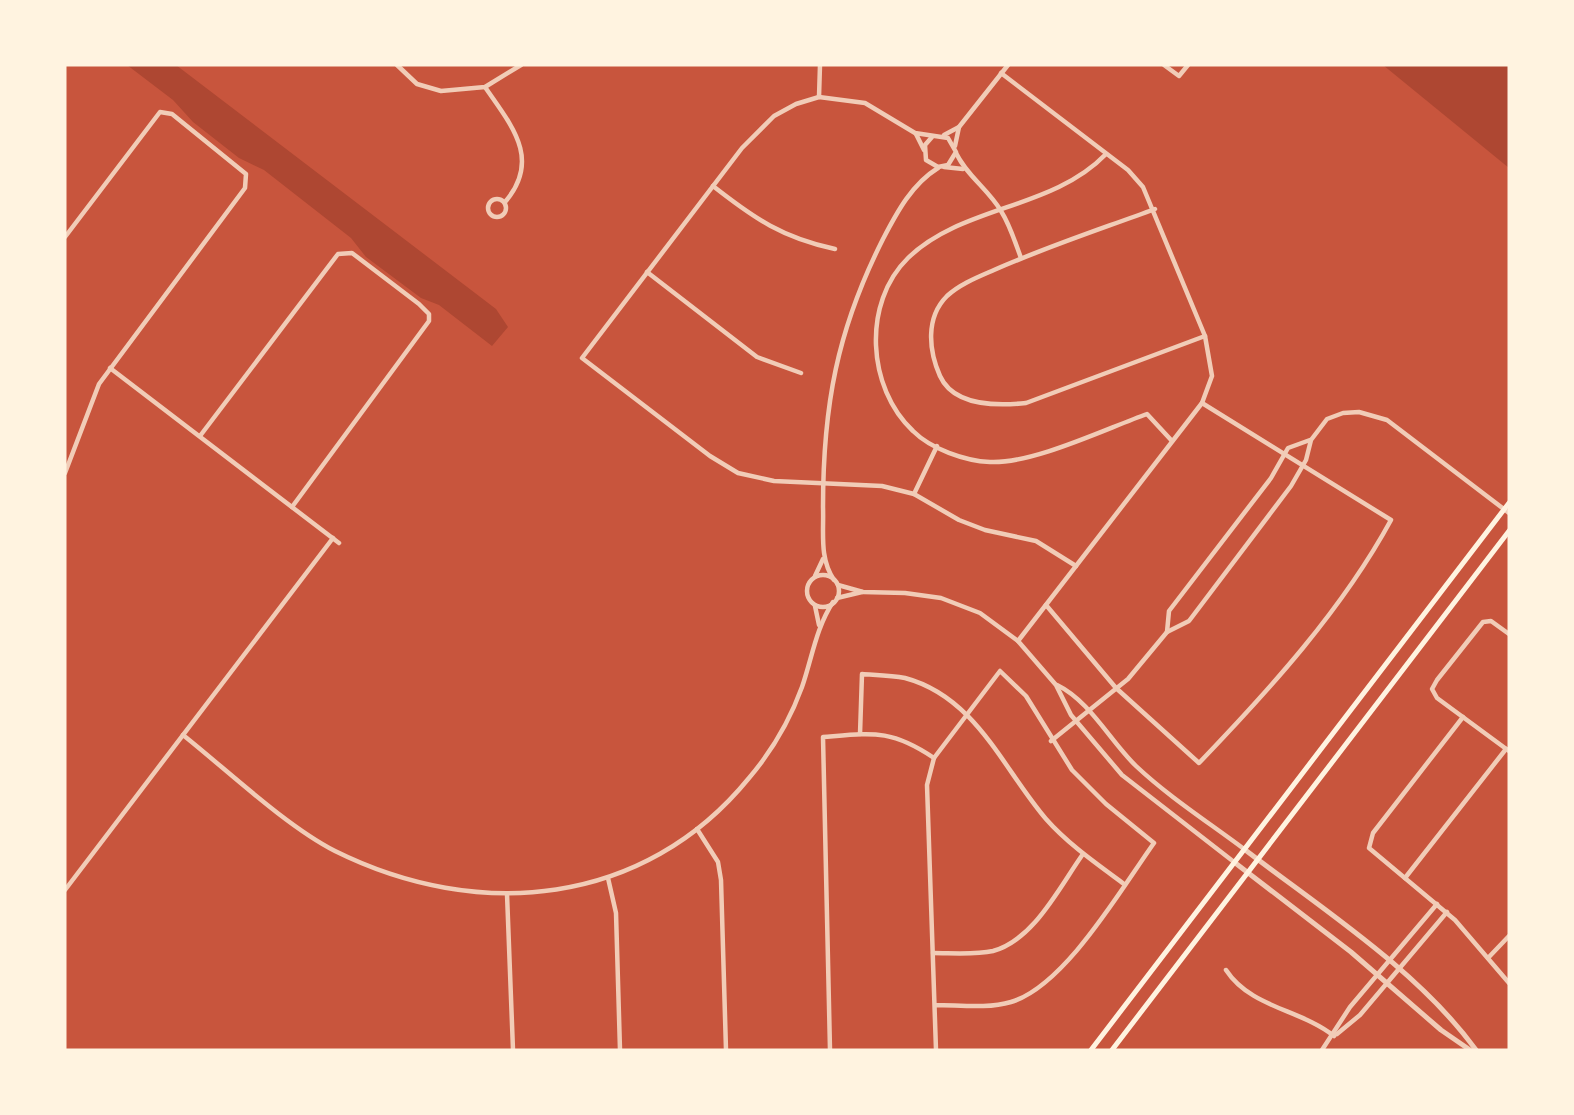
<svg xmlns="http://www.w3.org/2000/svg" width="1574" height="1115" font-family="'Noto Sans',sans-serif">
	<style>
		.green { fill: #ae4732 }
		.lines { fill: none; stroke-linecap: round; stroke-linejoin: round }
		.minor { stroke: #f1ccb7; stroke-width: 4.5 }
		.tertiary { stroke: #f1ccb7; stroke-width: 5 }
		.secondary { stroke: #fff3e0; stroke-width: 5 }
	</style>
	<rect width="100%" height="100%" fill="#c8553d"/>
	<g class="green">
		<polygon points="127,65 176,65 496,309 508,327 492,346 439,305 421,298 366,257 351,238 264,170 239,158 193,122 173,100"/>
		<polygon points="1383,65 1509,65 1509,168"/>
	</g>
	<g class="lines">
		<g class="minor">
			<polyline points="397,65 417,84 441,91 485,87 521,65"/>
			<polyline points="1164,65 1179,76 1188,65"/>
			<polyline points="1001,73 1128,170 1143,187 1205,336 1212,376 1202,403 1018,641"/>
			<path d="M485 87C511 125 542 159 505 202"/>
			<polyline points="819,97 820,65"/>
			<polyline points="916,134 924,150"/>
			<polyline points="944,135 959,127 1008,65"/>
			<polyline points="932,137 925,145 926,160 938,167 948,165 956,152 948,138 915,133 865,103 819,97 796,104 774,116 742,148 582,358 710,456 738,473 774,481 882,486 914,494 959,520 985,530 1036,541 1076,566"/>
			<polyline points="955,146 959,127"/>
			<path d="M956 153C967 176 988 189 1001 211 1010 225 1015 242 1021 258"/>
			<path d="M1106 154C1052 210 963 205 908 258 862 303 867 388 913 431 931 449 965 461 990 462 1033 464 1105 429 1147 414L1172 441"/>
			<polyline points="944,167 963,169"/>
			<path d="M713 186C755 219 783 238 835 249"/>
			<circle cx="497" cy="208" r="9"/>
			<path d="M1155 209C1101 229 1046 247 994 270 978 277 960 284 947 296 925 318 929 351 940 376 954 407 998 406 1026 403L1205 336"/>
			<polyline points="65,237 160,112 172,114 246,174 245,188 99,384 65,473"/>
			<polyline points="647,272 757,357 801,373"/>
			<polyline points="110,368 339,543"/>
			<polyline points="200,436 338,254 352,253 419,304 429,314 429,321 292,507"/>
			<polyline points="914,494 937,446"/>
			<circle cx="823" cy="591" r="16"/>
			<polyline points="815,576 823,559"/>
			<path d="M834 580C819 558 824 532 823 507 823 406 837 330 883 239 897 212 912 184 938 168"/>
			<polyline points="838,585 863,592 905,593 941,598 980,613 1018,641 1056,685 1071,715 1122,775 1234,862"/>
			<polyline points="837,598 862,592"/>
			<path d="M1046 605 1116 688 1199 763C1270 689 1342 610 1391 520L1202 403"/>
			<polyline points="815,606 819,625"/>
			<polyline points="1167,632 1169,611 1271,478 1288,448 1310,440"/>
			<polyline points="1509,634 1491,621 1483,622 1437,680 1432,689 1437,698 1509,751"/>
			<path d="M1057 685C1090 701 1110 741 1136 766 1169 797 1208 822 1244 849"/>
			<polyline points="1463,717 1373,833 1369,848 1455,920 1509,983"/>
			<path d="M860 734 862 674C876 675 891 675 905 678 976 697 1003 769 1046 819 1068 844 1097 864 1124 884"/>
			<path d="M183 735C227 770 286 826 335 851 478 922 644 907 749 778 772 751 790 720 802 687 812 658 816 628 833 602"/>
			<polyline points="1051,741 1128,679 1167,632 1189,621 1291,486 1306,460 1311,440 1327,419 1343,413 1359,412 1387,420 1509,513"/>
			<polyline points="697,829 718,862 721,880 726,1050"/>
			<polyline points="608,878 616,913 620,1050"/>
			<polyline points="1405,878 1506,749"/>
			<polyline points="65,890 333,538"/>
			<polyline points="507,894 513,1050"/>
			<path d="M933 953C952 953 975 955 993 951 1034 940 1060 886 1083 854"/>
			<polyline points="1488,958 1509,936"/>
			<path d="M1226 970C1251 1008 1300 1009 1334 1036"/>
			<path d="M935 1005C959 1005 987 1009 1011 1002 1065 986 1121 889 1154 843L1106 804 1072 770 1026 696 1000 671 934 758 927 785 936 1050"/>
			<polyline points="1337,1034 1360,1015 1447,912"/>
			<path d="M830 1050 823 737C873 733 891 729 934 758"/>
			<polyline points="1322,1050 1350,1007 1437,904"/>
		</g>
		<g class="tertiary">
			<path d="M1244 849C1322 909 1418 970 1476 1050"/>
			<polyline points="1234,862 1351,952 1441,1030 1470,1050"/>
		</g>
		<g class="secondary">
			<polyline points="1091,1050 1509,503"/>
			<polyline points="1112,1050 1509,531"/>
		</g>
	</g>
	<rect width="1574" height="1115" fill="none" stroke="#fff3e0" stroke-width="133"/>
</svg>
